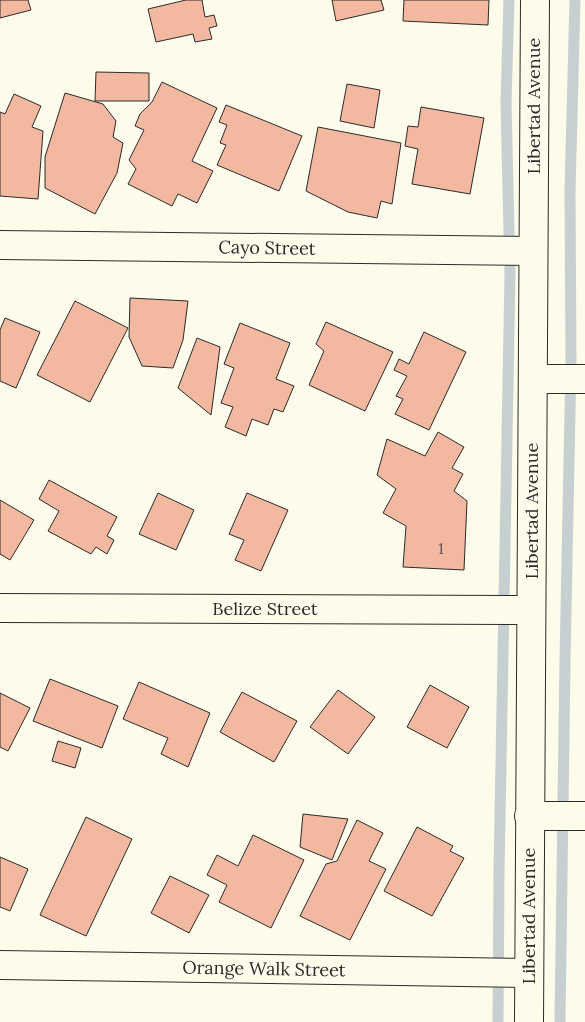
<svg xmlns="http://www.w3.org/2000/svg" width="585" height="1022" font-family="Lora,serif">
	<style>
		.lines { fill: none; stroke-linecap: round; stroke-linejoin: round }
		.stream { stroke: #c7d0d0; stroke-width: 11 }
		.building { fill: #f2b8a0; stroke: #2b2b2b }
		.minor-casing { stroke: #2b2b2b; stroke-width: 30 }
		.minor { stroke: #fdfbea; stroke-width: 28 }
		.labels { text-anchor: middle; stroke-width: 4; stroke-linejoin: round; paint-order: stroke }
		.number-label { font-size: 15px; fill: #5d4e48 }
		.street-label { font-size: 18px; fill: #2b2b2b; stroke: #fdfbea }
	</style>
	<rect width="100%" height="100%" fill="#fdfbea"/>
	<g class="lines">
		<g class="stream">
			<polyline points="498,1022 499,872 510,274 506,103 509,0"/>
			<polyline points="560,1022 565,660 571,362 570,191 575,0"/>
		</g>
	</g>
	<g class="building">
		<polygon points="0,0 28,0 31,10 0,18"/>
		<polygon points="186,0 202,0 205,17 214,15 217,26 209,28 212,39 195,42 193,34 156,42 148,9"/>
		<polygon points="332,0 381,0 384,10 336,21"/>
		<polygon points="404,0 489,0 488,25 403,21"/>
		<polygon points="96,72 149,73 149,101 95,101"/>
		<polygon points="162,82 217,108 192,161 213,171 197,203 178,194 172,206 128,184 136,169 129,160 144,130 135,126 140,114 152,102"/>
		<polygon points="347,84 380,90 374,128 340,121"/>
		<polygon points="65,93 103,104 116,121 113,137 123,143 117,173 95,214 45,188 45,157"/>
		<polygon points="14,94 41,106 32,127 43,131 38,199 0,196 0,112 5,114"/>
		<polygon points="226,105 302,136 279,191 217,165 226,145 220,143 227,125 219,122"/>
		<polygon points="421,107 484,118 470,194 412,184 418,149 405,146 408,126 418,127"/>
		<polygon points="318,127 401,143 392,204 381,201 377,218 348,212 306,191"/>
		<polygon points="130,298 188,301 183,340 173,368 142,366 129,337"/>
		<polygon points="75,301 128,328 90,402 37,375"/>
		<polygon points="5,318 40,332 16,388 0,381 0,330"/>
		<polygon points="326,322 393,352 365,411 309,385 324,351 316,344"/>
		<polygon points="240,323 290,343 276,379 294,386 283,412 274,409 268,425 252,419 246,436 225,427 233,407 221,403 234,368 224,364"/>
		<polygon points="424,332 466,352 429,430 395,414 403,399 396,396 407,376 394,370 399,359 409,364"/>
		<polygon points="197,338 220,347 211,415 178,388"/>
		<polygon points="438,432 464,447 452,468 463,474 454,491 467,501 464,570 403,567 406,526 383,513 396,489 377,475 387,439 425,456"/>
		<polygon points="49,480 117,517 107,536 114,540 107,554 96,547 91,554 48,531 59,511 39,499"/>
		<polygon points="158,493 194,510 176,550 139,534"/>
		<polygon points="247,493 288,510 261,571 235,560 244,540 229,534"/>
		<polygon points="0,500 34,520 10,560 0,554"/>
		<polygon points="50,679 118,706 102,748 33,721"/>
		<polygon points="139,682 210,713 188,767 161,754 168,738 123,719"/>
		<polygon points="430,685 469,707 447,748 407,727"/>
		<polygon points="338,690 375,717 348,754 310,727"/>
		<polygon points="242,692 297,721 274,762 220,732"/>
		<polygon points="0,693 30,708 8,751 0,747"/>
		<polygon points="58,741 81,748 75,768 52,761"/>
		<polygon points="303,814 348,819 332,860 300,847"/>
		<polygon points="86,817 132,839 86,936 40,915"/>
		<polygon points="357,820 383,833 369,861 386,869 350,940 300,916 326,864 337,861"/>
		<polygon points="417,827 453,846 450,851 464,858 432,916 384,891"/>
		<polygon points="253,835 304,860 271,928 219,902 227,885 207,875 217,855 238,866"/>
		<polygon points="0,857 28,869 10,911 0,907"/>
		<polygon points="170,876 209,895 189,933 151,913"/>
	</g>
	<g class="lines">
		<defs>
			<g id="minor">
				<polyline points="0,245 533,251"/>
				<polyline points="533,379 585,379"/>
				<polyline points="0,608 531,610"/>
				<polyline points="529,816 585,816"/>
				<polyline points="0,965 529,973"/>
				<polyline points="529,1022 535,0"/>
			</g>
		</defs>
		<use href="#minor" class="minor-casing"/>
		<use href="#minor" class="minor"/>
	</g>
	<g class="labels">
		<g class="number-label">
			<text x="441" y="554">1</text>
		</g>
		<g class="street-label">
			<text transform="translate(534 106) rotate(-90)" y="6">Libertad Avenue</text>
			<text transform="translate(267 248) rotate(1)" y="6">Cayo Street</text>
			<text transform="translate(532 511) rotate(-90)" y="6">Libertad Avenue</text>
			<text x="265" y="615">Belize Street</text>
			<text transform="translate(529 916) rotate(-90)" y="6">Libertad Avenue</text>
			<text transform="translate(264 969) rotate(1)" y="6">Orange Walk Street</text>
		</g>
	</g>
</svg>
